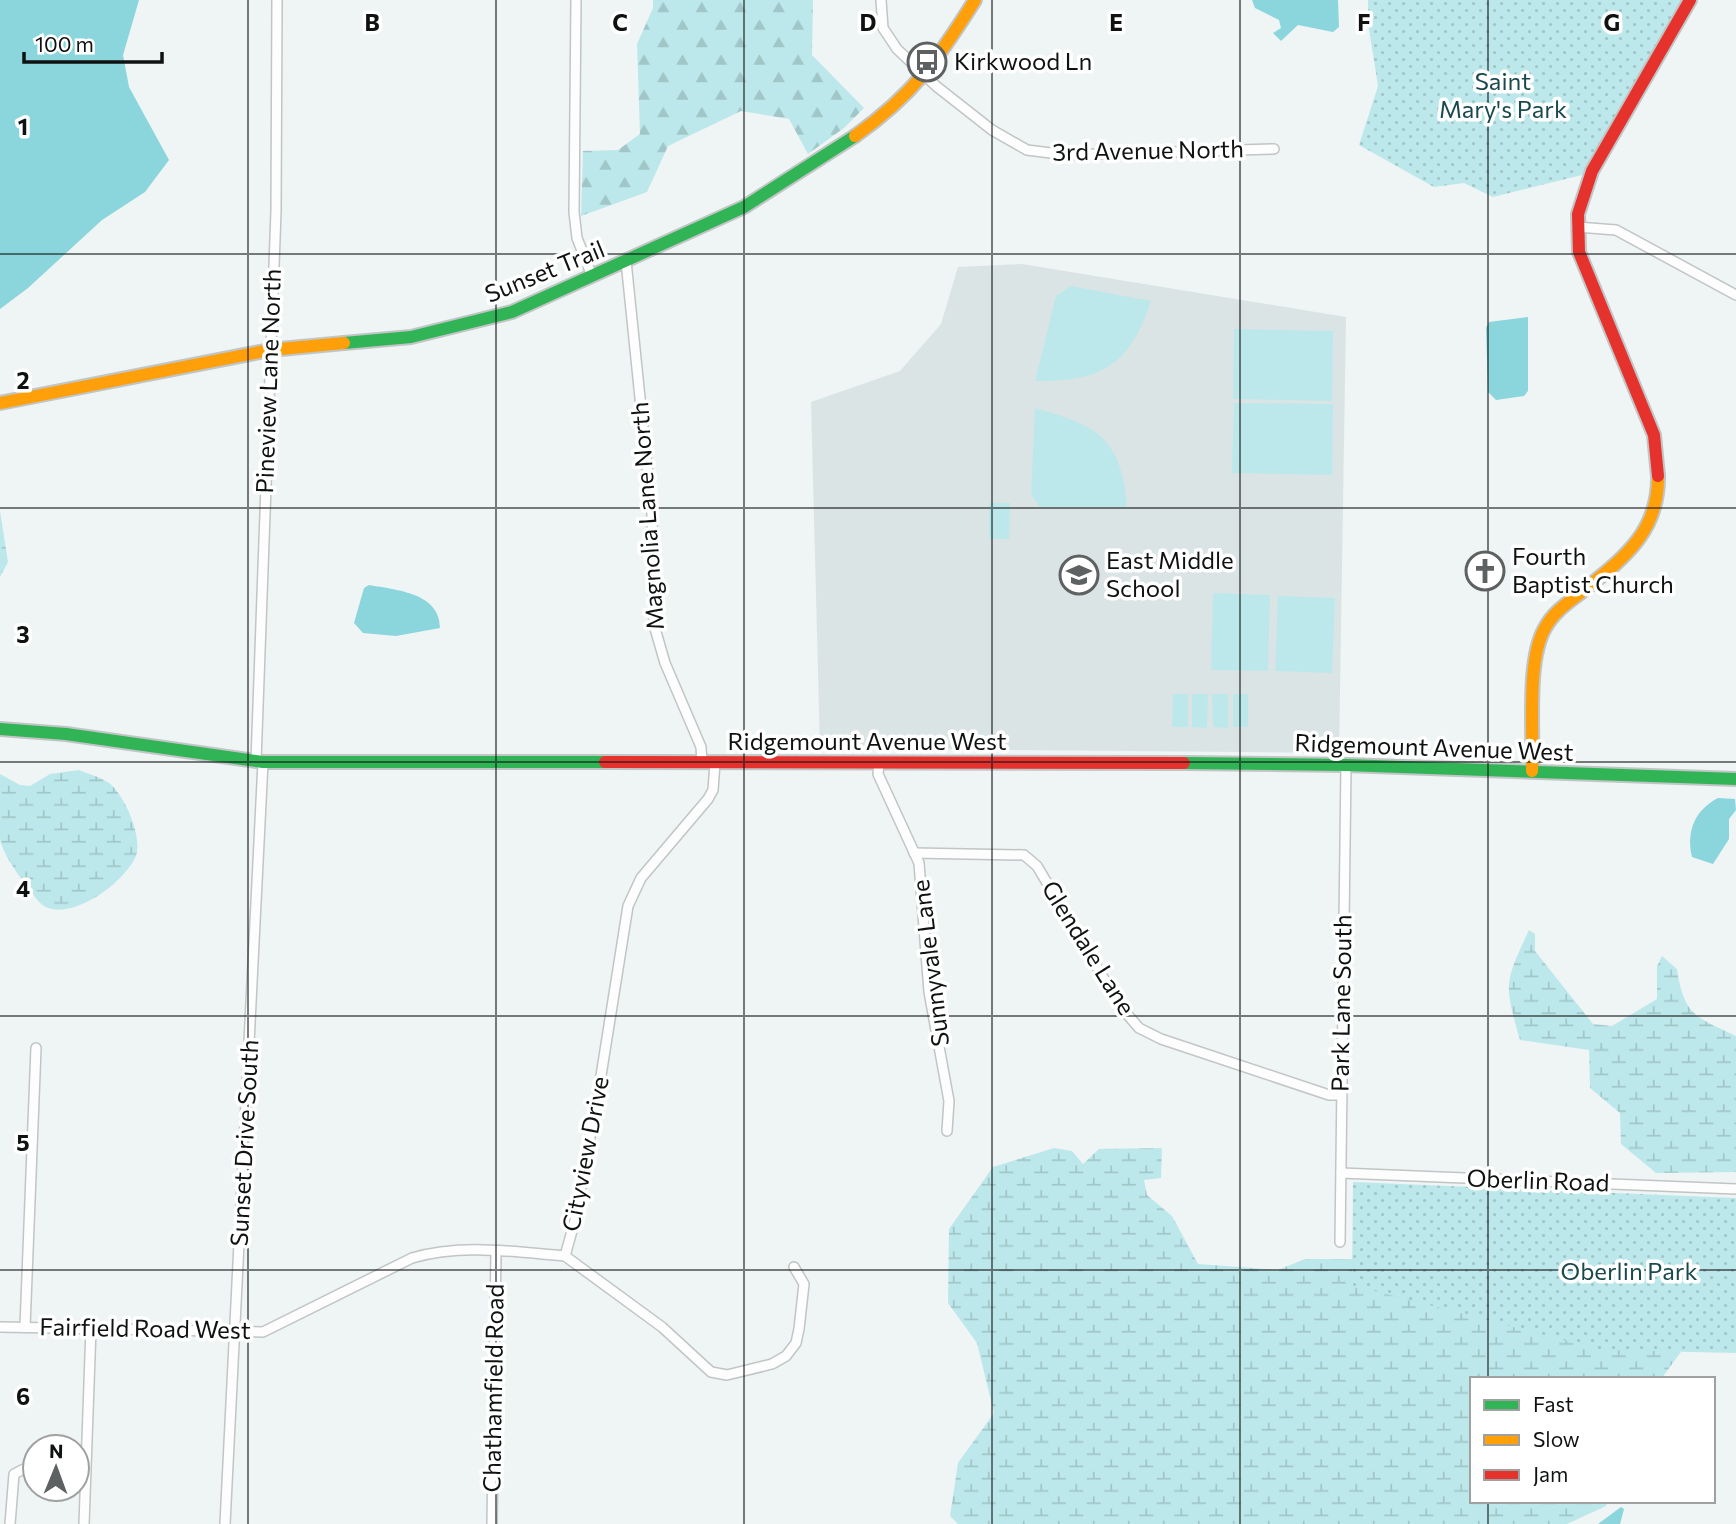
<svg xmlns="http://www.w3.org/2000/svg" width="1736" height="1524" font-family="Commissioner,sans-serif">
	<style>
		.built { fill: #dae4e5 }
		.forest { fill: url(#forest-firs) }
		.wetland { fill: url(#wetland-marsh) }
		.park { fill: url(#park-dots) }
		.garden { fill: #bde8eb }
		.water { fill: #8ad6dc }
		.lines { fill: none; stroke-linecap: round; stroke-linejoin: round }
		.street-casing { stroke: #c1c5c5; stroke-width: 12 }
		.fast-casing { stroke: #c1c5c5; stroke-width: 16 }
		.slow-casing { stroke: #c1c5c5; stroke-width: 16 }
		.jam-casing { stroke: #c1c5c5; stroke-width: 16 }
		.street { stroke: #fdfdfd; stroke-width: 9 }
		.fast { stroke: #30b455; stroke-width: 12 }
		.slow { stroke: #ff9f0a; stroke-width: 12 }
		.jam { stroke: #e5322d; stroke-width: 12 }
		.grid { fill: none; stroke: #101212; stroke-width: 2; stroke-opacity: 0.55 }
		.labels { text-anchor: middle; stroke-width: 7; stroke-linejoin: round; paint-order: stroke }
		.poi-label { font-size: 24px; fill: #101212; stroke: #fff; text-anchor: start }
		.park-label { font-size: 24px; fill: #19494d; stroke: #fff }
		.street-label { font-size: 24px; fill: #101212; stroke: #fff }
		.grid-label { font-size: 23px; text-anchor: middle; font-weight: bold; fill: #101212; stroke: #fff; stroke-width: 7; stroke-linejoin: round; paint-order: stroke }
	</style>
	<defs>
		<pattern id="forest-firs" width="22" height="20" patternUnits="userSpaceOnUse" patternTransform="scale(1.75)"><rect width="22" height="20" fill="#bde8eb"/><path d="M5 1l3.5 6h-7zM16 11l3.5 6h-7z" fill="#a1c6c8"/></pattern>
		<pattern id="wetland-marsh" width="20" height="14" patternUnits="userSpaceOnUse" patternTransform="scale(1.75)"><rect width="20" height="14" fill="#bde8eb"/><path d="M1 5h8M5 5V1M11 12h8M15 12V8" fill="none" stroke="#a1c6c8"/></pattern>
		<pattern id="park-dots" width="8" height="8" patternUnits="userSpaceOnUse" patternTransform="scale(1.75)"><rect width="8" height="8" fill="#bde8eb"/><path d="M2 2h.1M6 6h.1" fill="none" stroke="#a1c6c8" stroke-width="1.8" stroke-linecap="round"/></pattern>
	</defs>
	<rect width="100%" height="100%" fill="#eff4f4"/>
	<polygon class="built" points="1022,264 1346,317 1339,753 820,748 811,402 900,371 941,324 958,267"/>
	<polygon class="forest" points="653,0 813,0 812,55 864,108 844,128 808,154 789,119 741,111 668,146 647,192 581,216 583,151 618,150 640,134 637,44 653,8"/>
	<g class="wetland">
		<polygon points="0,511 8,562 0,577"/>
		<path d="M79 770C88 774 101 777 109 783 124 794 143 837 136 856 125 882 72 922 44 906 36 901 29 888 23 881 15 870 2 852 0 839 0 818 0 795 0 774L20 785 30 786 50 774Z"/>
		<path d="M1529 930 1535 934V951L1593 1024 1612 1026 1657 999V966L1662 956 1677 969C1684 1016 1696 1017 1736 1036V1172L1656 1173 1621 1144 1620 1113 1590 1088 1589 1050 1520 1040C1504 983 1504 984 1529 930Z"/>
		<polygon points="1054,1148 1072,1151 1083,1164 1099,1149 1162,1148 1161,1178 1144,1180 1147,1195 1172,1216 1198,1264 1278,1270 1305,1259 1357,1259 1681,1352 1661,1379 1472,1379 1472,1501 1608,1501 1606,1506 1567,1524 958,1524 950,1516 958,1463 994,1413 977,1343 948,1303 949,1229 993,1167"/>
	</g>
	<g class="park">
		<polygon points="1368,0 1682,0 1582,175 1493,197 1464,183 1434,187 1359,145 1378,86 1368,23"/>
		<polygon points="1353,1182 1736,1198 1736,1353 1602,1350 1352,1285"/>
	</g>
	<g class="garden">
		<path d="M1071 286 1151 301C1130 365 1101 382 1035 381L1056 296Z"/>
		<polygon points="1234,329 1333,331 1332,401 1233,399"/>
		<polygon points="1234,403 1333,404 1332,475 1232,473"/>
		<path d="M1035 408C1099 426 1121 438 1127 507H1040L1031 494Z"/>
		<polygon points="989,503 1010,503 1009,539 989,539"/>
		<polygon points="1213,593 1270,595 1268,671 1211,670"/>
		<polygon points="1278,596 1335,598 1332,673 1275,671"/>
		<polygon points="1173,694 1188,694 1188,727 1172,727"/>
		<polygon points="1192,694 1208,694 1207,728 1192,727"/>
		<polygon points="1212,694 1228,694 1228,728 1213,727"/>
		<rect x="1233" y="694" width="15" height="33"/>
	</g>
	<g class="water">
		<polygon points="0,0 139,0 123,55 129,87 169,160 145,192 102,220 28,288 0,309"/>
		<polygon points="1252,0 1338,0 1339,27 1333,32 1298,25 1281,41 1273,33 1281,28 1279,20 1255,8"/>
		<polygon points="1528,317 1528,391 1524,396 1496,400 1488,392 1486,328 1489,322"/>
		<path d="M369 585C397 590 440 593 440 628L396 636 363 633 354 623 364 588Z"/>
		<path d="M1718 798 1735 799 1736 810 1729 819V839L1713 864 1692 857C1686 831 1695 810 1718 798Z"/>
		<polygon points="1621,1507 1624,1509 1620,1524 1598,1524"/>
	</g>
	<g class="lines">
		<defs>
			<g id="street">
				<polyline points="576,0 574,212 577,238 592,276"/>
				<polyline points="881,0 883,28 897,49 936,86 992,130 1027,150 1067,155 1274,149"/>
				<polyline points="1577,227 1616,230 1736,295"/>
				<polyline points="626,261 652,515 654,625 665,663 701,747 702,763"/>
				<polyline points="256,761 276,211 277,0"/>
				<polyline points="879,762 878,774 919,863 929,992 949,1101 947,1131"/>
				<polyline points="914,853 1024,855 1037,866 1120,1006 1139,1028 1161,1039 1329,1095 1340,1095"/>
				<polyline points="1341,1173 1736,1189"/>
				<polyline points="1340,1242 1346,765"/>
				<polyline points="565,1256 575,1220 600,1082 628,906 641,878 708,799 713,790 715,763"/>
				<polyline points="565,1256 662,1327 711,1372 727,1375 772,1364 786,1356 796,1343 799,1329 804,1284 794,1267"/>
				<path d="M0 1327 263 1332 412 1258C461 1243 515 1252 565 1256"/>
				<polyline points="25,1327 36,1048"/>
				<polyline points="10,1524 14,1474 24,1469 35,1469"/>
				<polyline points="84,1524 91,1328"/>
				<polyline points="225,1524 263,762"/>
				<polyline points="492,1524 496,1252"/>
			</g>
			<g id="fast">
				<polyline points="344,343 411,337 512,312 744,207 855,136"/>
				<polyline points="0,729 66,734 263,762 605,762"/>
				<polyline points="1184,763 1346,765 1736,779"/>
			</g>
			<g id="slow">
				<path d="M855 136C913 95 938 59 975 0"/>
				<polyline points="0,403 270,350 344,343"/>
				<path d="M1532 771C1534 732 1526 661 1545 628 1553 613 1566 604 1579 594 1621 560 1659 534 1658 476"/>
			</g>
			<g id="jam">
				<polyline points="1658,476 1654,435 1579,252 1578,214 1592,171 1690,0"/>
				<polyline points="605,762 1184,763"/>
			</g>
		</defs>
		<use href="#street" class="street-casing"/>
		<use href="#fast" class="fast-casing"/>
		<use href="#slow" class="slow-casing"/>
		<use href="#jam" class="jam-casing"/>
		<use href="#street" class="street"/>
		<use href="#fast" class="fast"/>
		<use href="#slow" class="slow"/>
		<use href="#jam" class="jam"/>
	</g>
	<path class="grid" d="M248 0V1524M496 0V1524M744 0V1524M992 0V1524M1240 0V1524M1488 0V1379M0 254H1736M0 508H1736M0 762H1736M0 1016H1736M0 1270H1736M1488 1501V1524"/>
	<defs>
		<symbol id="bus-ring" viewBox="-11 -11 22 22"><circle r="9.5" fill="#fff" stroke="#5e6161" stroke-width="1.5"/><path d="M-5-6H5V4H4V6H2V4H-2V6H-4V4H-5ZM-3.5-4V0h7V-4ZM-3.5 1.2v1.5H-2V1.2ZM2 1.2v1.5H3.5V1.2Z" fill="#5e6161"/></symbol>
		<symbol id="church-ring" viewBox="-11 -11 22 22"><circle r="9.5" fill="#fff" stroke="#5e6161" stroke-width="1.5"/><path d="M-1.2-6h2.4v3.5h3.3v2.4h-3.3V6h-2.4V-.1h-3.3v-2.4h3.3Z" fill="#5e6161"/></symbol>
		<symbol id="school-ring" viewBox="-11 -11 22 22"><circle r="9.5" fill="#fff" stroke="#5e6161" stroke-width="1.5"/><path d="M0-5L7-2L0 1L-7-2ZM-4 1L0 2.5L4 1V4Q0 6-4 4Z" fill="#5e6161"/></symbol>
	</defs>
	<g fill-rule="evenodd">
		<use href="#bus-ring" x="905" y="40" width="44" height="44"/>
		<use href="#church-ring" x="1463" y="549" width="44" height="44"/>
		<use href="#school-ring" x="1057" y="553" width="44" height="44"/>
	</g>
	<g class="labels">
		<g class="poi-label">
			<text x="954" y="70">Kirkwood Ln</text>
			<text x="1512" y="565">Fourth<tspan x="1512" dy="28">Baptist Church</tspan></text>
			<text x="1106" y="569">East Middle<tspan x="1106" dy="28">School</tspan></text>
		</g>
		<g class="park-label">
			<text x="1503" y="90">Saint<tspan x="1503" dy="28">Mary's Park</tspan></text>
			<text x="1629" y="1280">Oberlin Park</text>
		</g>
		<g class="street-label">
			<text transform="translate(1148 151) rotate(-1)" y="8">3rd Avenue North</text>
			<text transform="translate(545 272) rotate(-22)" y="8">Sunset Trail</text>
			<text transform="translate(269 381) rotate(-88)" y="8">Pineview Lane North</text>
			<text transform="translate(648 516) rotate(-94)" y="8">Magnolia Lane North</text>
			<text x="867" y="750">Ridgemount Avenue West</text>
			<text transform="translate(1434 748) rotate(2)" y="8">Ridgemount Avenue West</text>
			<text transform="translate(1088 948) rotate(58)" y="8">Glendale Lane</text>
			<text transform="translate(931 963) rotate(-97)" y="8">Sunnyvale Lane</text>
			<text transform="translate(1342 1003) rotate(-89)" y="8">Park Lane South</text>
			<text transform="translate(245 1143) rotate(-87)" y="8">Sunset Drive South</text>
			<text transform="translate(586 1154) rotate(-79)" y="8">Cityview Drive</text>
			<text transform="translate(1538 1181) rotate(2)" y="8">Oberlin Road</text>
			<text transform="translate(145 1329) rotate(1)" y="8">Fairfield Road West</text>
			<text transform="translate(494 1388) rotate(-89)" y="8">Chathamfield Road</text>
		</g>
	</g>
	<g class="grid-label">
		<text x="372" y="31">B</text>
		<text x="620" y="31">C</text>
		<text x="868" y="31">D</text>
		<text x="1116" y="31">E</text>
		<text x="1364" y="31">F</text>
		<text x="1612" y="31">G</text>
		<text x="23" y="135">1</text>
		<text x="23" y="389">2</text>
		<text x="23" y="643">3</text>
		<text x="23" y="897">4</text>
		<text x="23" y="1151">5</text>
		<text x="23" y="1405">6</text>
	</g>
	<rect x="1470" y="1377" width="245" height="126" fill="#ffffff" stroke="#9fa0a0" stroke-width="2"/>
	<rect x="1484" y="1400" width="35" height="10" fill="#30b455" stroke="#9fa0a0" stroke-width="2"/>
	<text x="1533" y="1412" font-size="21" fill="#101212">Fast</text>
	<rect x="1484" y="1435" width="35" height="10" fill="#ff9f0a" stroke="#9fa0a0" stroke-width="2"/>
	<text x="1533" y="1447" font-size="21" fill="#101212">Slow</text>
	<rect x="1484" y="1470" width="35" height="10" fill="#e5322d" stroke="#9fa0a0" stroke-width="2"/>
	<text x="1533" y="1482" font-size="21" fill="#101212">Jam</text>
	<g transform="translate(56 1468) rotate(1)"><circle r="33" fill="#ffffff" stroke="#9fa0a0" stroke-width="2"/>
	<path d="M0-5L12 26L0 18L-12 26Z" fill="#5e6161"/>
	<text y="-10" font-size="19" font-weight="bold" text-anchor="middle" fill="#101212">N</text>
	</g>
	<path d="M24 52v10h138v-10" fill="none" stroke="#101212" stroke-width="3.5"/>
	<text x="35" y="52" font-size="21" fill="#101212" stroke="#ffffff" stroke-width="5" paint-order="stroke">100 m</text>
</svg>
